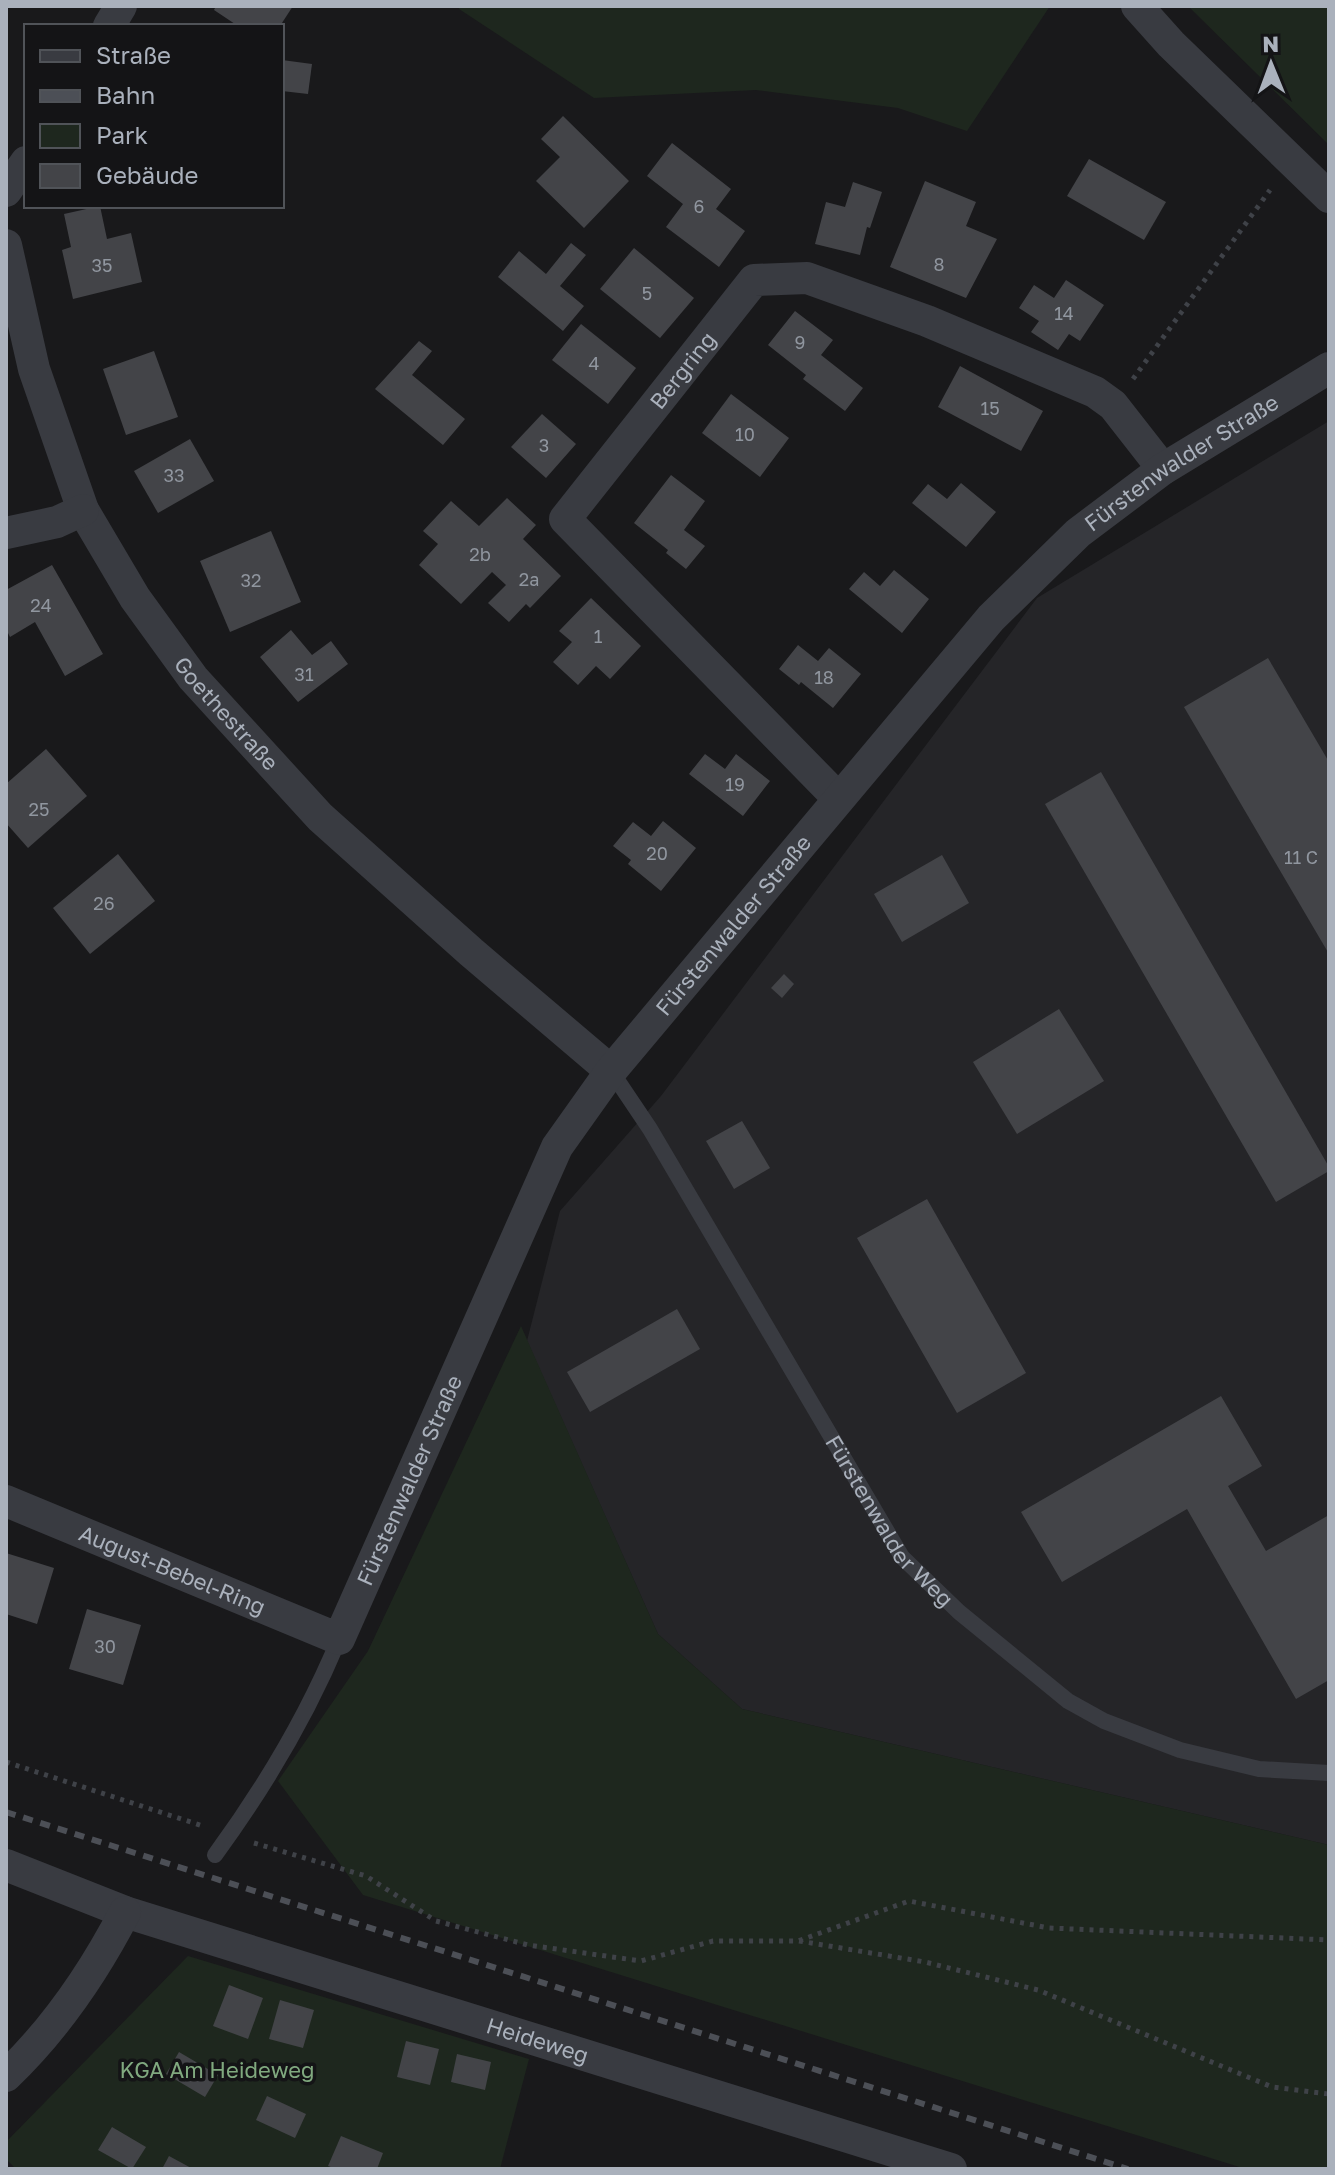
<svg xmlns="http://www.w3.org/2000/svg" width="1335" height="2175" font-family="'Golos Text',sans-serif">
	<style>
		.built { fill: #252528 }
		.green { fill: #1e271e }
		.building { fill: #434448 }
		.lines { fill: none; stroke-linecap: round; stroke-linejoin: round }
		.path { stroke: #3f4248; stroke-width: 5; stroke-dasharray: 4 6; stroke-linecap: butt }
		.service { stroke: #393b41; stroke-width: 16 }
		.minor { stroke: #393b41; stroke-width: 32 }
		.rail { stroke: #4c4f56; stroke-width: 6; stroke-dasharray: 10 8; stroke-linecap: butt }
		.labels { text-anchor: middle; stroke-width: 7; stroke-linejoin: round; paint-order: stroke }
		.number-label { font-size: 18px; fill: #90969f }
		.street-label { font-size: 22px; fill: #aab1bc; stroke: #141416 }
		.park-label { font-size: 22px; fill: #80a97f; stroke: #141416 }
	</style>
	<rect width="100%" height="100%" fill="#19191b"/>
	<polygon class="built" points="1329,421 1329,1845 742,1709 658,1634 527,1341 560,1211 661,1096 1037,598"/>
	<g class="green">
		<polygon points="460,6 1050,6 967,131 898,108 756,90 594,98 459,9"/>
		<polygon points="1188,6 1329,6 1329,145"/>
		<polygon points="521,1326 658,1634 742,1709 1329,1845 1329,2169 1246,2169 363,1895 278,1781 368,1651"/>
		<polygon points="188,1956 529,2059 500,2169 16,2169 6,2159 6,2142"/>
	</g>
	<g class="building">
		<polygon points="216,6 293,6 280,26 238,26 214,10"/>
		<polygon points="282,60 312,64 308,94 282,91"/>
		<polygon points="563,116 629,181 584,228 536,181 560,157 541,139"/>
		<polygon points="672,143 731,189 716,209 745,231 719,267 666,227 683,204 647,176"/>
		<polygon points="1089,159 1166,202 1144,240 1067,196"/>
		<polygon points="925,181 976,202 966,226 997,239 966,298 890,267"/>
		<polygon points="853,182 882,192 870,228 867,227 860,255 815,244 826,202 845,207"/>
		<polygon points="100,206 107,239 131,233 142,282 73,299 62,250 71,247 64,214"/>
		<polygon points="571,243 586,255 560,286 584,306 563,331 498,277 519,251 546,274"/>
		<polygon points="634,248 694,298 660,338 600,289"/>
		<polygon points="1066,280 1104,305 1080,341 1069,334 1058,350 1031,332 1039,321 1019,308 1034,285 1054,298"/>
		<polygon points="795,311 833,340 821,355 863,388 845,411 803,379 806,375 768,345"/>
		<polygon points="581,324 636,368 608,404 552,360"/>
		<polygon points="419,341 432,351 412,375 465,419 443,445 375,389"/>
		<polygon points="154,351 178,417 126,435 103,369"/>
		<polygon points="960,366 1043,411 1021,451 938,407"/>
		<polygon points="731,394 789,438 760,477 702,433"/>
		<polygon points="542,414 576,444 546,478 511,447"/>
		<polygon points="190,439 214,481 158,513 134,471"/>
		<polygon points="671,475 705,501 684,530 705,546 686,569 666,553 668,550 634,523"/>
		<polygon points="961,483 996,512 966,547 912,503 928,484 947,499"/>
		<polygon points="507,498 536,525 523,539 561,576 530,608 526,604 509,622 488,603 506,585 492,572 461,604 419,565 438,544 423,531 451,501 479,526"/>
		<polygon points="271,531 301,602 230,632 200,561"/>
		<polygon points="52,565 103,654 65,676 35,622 10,637 6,629 6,590"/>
		<polygon points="894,570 929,599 902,633 849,589 864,572 880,586"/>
		<polygon points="591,598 641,646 610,679 596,666 578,685 553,662 572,642 559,631"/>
		<polygon points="291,630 312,655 331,641 348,664 298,702 260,657"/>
		<polygon points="798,645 818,661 829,648 861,674 833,708 801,682 799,685 779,669"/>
		<polygon points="1268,658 1329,762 1329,954 1184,707"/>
		<polygon points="46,749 87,796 28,848 6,823 6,784"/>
		<polygon points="705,754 725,769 736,754 770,781 743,816 689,774"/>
		<polygon points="1101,772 1329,1167 1329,1171 1276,1202 1045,804"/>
		<polygon points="663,821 696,848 661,891 628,864 631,860 613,846 633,822 651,836"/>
		<polygon points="118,854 155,901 90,954 53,908"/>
		<polygon points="942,855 969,903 902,942 874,894"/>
		<polygon points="784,974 794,984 782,998 771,988"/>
		<polygon points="1059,1009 1104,1081 1017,1134 973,1062"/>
		<polygon points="742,1121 770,1168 734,1189 706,1141"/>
		<polygon points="927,1199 1026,1373 957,1413 857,1238"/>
		<polygon points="677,1309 700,1349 590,1412 567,1372"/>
		<polygon points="1221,1396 1262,1466 1228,1486 1266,1551 1329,1515 1329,1680 1296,1699 1187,1509 1062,1582 1021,1512"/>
		<polygon points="6,1553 54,1568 37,1624 6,1614"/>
		<polygon points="87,1609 141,1625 123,1685 69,1669"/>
		<polygon points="229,1985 263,1998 248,2039 213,2026"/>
		<polygon points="280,2000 314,2010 303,2048 269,2039"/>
		<polygon points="406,2041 439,2049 430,2085 397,2077"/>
		<polygon points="179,2052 218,2075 205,2097 166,2074"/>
		<polygon points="457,2054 491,2062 485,2090 451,2082"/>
		<polygon points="267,2096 306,2114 295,2138 256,2120"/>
		<polygon points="112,2127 146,2147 132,2169 98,2150"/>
		<polygon points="341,2136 383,2153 377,2169 336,2169 328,2166"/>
		<polygon points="169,2156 193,2169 162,2169"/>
	</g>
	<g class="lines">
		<g class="path">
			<polyline points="1133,379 1270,190"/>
			<polyline points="6,1762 203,1826"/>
			<polyline points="254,1843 366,1876 436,1921 528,1945 641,1961 713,1941 798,1941 909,1901 1049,1928 1329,1940"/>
			<polyline points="799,1941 925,1962 1038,1990 1272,2087 1329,2094"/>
		</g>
		<g class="service">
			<path id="s1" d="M611 1071 650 1129 902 1557 959 1612 1068 1701 1104 1721 1180 1750 1259 1769 1329 1773"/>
			<path d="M215 1855C264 1788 307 1716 339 1639"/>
		</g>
		<g class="minor">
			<polyline points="1137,6 1171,44 1329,197"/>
			<polyline points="109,26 121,6"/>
			<polyline points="6,191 26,162"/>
			<path id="s2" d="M6 245 34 369 83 510 135 598 193 678 320 817 471 952 611 1071"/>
			<polyline points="6,533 57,522 83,510"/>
			<path id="s3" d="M838 798 565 519 754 280 807 278 927 321 1095 392 1113 405 1163 469"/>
			<path id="s4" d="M6 1501 339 1639 557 1147 611 1071 991 618 1078 533 1163 469 1329 368"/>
			<path id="s5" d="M6 1865 125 1912 951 2169"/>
			<path d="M6 2076C55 2029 94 1972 125 1912"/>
		</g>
		<polyline class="rail" points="6,1812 1128,2169"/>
	</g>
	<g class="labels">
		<g class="number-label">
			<text x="699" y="213">6</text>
			<text x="939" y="271">8</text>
			<text x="102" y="272">35</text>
			<text x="647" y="300">5</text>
			<text x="1064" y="320">14</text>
			<text x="800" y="349">9</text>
			<text x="594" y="370">4</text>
			<text x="990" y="415">15</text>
			<text x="745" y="441">10</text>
			<text x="544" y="452">3</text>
			<text x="174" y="482">33</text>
			<text x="480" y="561">2b</text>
			<text x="529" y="586">2a</text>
			<text x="251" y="587">32</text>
			<text x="41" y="612">24</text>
			<text x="598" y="643">1</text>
			<text x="304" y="681">31</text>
			<text x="824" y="684">18</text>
			<text x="735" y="791">19</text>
			<text x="39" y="816">25</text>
			<text x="657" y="860">20</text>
			<text x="1301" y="864">11 C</text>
			<text x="104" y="910">26</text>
			<text x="105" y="1653">30</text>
		</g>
		<g class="street-label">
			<text dy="8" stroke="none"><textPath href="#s3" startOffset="580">Bergring</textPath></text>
			<text dy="8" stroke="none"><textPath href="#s4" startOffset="1830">Fürstenwalder Straße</textPath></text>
			<text dy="8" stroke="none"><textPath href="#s2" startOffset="526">Goethestraße</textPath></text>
			<text dy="8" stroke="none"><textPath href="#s4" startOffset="1182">Fürstenwalder Straße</textPath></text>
			<text dy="8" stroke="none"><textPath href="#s4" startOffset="534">Fürstenwalder Straße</textPath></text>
			<text dy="8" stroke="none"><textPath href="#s1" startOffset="530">Fürstenwalder Weg</textPath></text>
			<text dy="8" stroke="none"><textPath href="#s4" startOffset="180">August-Bebel-Ring</textPath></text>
			<text dy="8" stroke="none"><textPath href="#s5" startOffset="560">Heideweg</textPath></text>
		</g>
		<g class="park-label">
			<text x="217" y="2078">KGA Am Heideweg</text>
		</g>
	</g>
	<rect width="1335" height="2175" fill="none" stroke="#aab1bc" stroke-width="16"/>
	<rect x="24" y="24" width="260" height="184" fill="#141416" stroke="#505358" stroke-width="2"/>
	<rect x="40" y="50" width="40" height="12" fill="#393b41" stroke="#505358" stroke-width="2"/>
	<text x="96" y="64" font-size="24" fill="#aab1bc">Straße</text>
	<rect x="40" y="90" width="40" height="12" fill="#4c4f56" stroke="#505358" stroke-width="2"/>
	<text x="96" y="104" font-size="24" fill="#aab1bc">Bahn</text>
	<rect x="40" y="124" width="40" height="24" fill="#1e271e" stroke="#505358" stroke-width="2"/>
	<text x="96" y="144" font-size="24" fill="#aab1bc">Park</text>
	<rect x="40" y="164" width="40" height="24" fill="#434448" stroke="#505358" stroke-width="2"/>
	<text x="96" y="184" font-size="24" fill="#aab1bc">Gebäude</text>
	<g transform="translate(1271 64) rotate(359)" stroke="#141416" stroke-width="6" paint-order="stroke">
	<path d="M0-6L14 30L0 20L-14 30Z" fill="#aab1bc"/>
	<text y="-12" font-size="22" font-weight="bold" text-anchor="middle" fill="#aab1bc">N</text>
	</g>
</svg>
